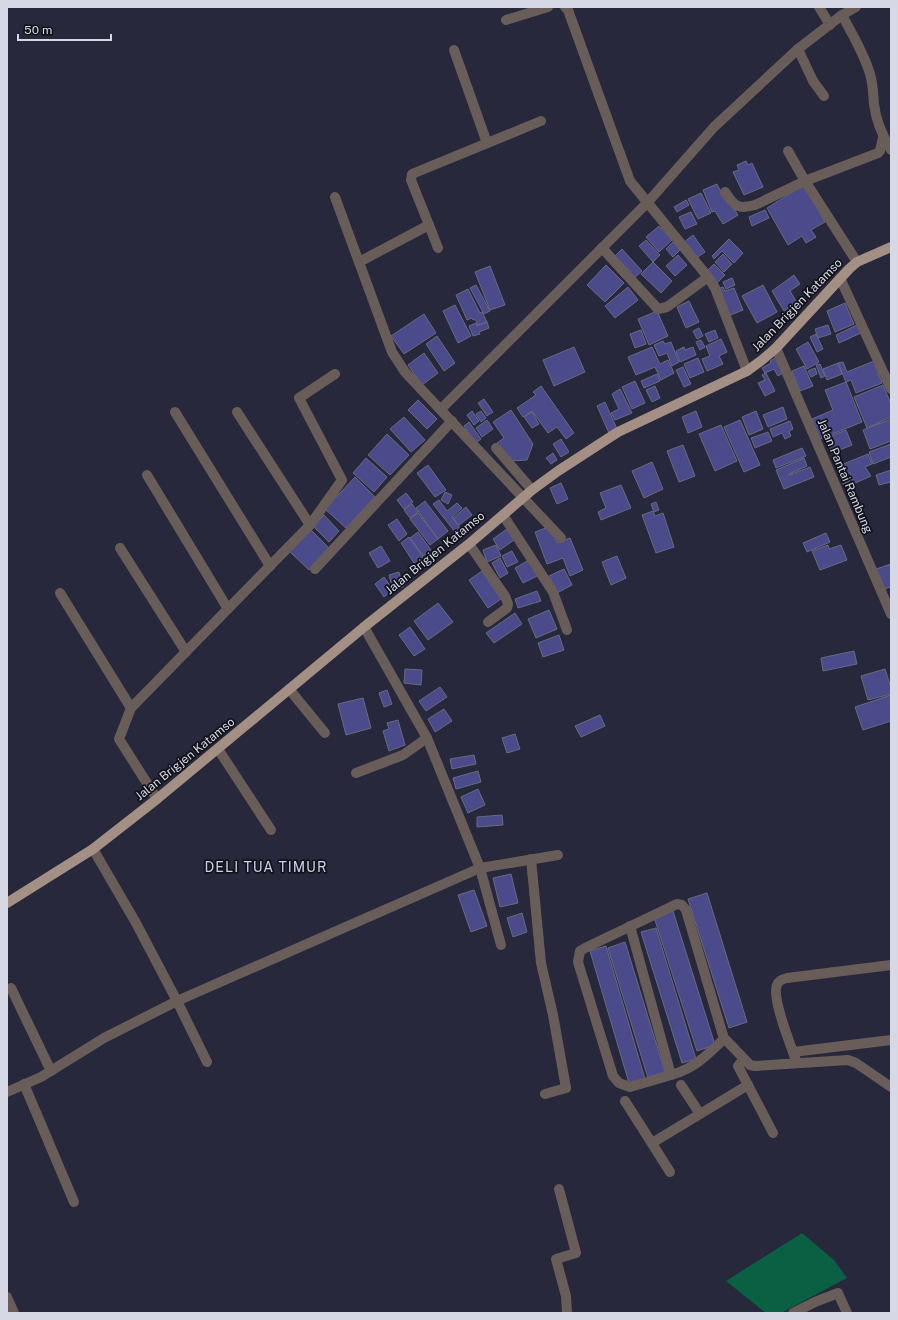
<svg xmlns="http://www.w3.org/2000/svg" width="898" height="1320" font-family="'Public Sans',sans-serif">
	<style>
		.green { fill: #0a6042 }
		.building { fill: #4b4a8a; stroke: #686a81 }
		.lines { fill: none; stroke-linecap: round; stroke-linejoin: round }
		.minor { stroke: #685d58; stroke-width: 10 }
		.major { stroke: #a48f84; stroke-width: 10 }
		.labels { text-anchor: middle; stroke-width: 3.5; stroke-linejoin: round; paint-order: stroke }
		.street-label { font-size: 12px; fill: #d6d8e5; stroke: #11121a }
		.quarter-label { font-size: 14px; letter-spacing: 1px; fill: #cdd0e9; stroke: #11121a }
	</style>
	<rect width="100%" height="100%" fill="#27283b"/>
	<polygon class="green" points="802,1233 834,1260 847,1278 781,1313 766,1313 726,1281"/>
	<g class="building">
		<polygon points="746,161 748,165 752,163 763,187 744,195 733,172 739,170 737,165"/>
		<polygon points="717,184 721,192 723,191 738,215 723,224 715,211 712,212 703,190"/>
		<polygon points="804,185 825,222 811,230 816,237 806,243 802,236 788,245 767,208"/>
		<polygon points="701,193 711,213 698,219 688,199"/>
		<polygon points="686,200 689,205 677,212 674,207"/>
		<polygon points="765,210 769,218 752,226 749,217"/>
		<polygon points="691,212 697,224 685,229 679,217"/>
		<polygon points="659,226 672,240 659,252 646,237"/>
		<polygon points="693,235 705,252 695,259 683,243"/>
		<polygon points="729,239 743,253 734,263 722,251 714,259 712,256"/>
		<polygon points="646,240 660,255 653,262 639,246"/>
		<polygon points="673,242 680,250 673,257 666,249"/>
		<polygon points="622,249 642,271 634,278 615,256"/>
		<polygon points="723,254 732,264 724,272 715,262"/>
		<polygon points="678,255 687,265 675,276 666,266"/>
		<polygon points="653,262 672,281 661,293 641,274"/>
		<polygon points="714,264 725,275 717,283 706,272"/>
		<polygon points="606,265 624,283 605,302 587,285"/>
		<polygon points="490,266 505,305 490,310 475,272"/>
		<polygon points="794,275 800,284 790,291 797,303 784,311 772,291"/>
		<polygon points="732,278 735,285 726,289 723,282"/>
		<polygon points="476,285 490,311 484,314 470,288"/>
		<polygon points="763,285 777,312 757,323 742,296"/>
		<polygon points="628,287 638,300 615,318 605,306"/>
		<polygon points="723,287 725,291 734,288 743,310 728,316 717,289"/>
		<polygon points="468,289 480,313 482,312 487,322 478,325 475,319 473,320 472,318 467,320 456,295"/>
		<polygon points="689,301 699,322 686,328 677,307"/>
		<polygon points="845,303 854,324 835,332 827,311"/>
		<polygon points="455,305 471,336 458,343 443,311"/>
		<polygon points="657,311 668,336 649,345 638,319"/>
		<polygon points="424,314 436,333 404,354 391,336"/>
		<polygon points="487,322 489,328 479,332 480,334 473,336 469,326 476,323 477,326"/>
		<polygon points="828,325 831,334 818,338 815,329"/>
		<polygon points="857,325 861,333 839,343 836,335"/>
		<polygon points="699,328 703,336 697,339 693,331"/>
		<polygon points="641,330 646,344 635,348 630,334"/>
		<polygon points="715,330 718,338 709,342 705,334"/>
		<polygon points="816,334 823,349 817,352 810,337"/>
		<polygon points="437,336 455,363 444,371 426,344"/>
		<polygon points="721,339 727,352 719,356 723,364 707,371 702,359 710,356 706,346"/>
		<polygon points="701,340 705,347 700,350 696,342"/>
		<polygon points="663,341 665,344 671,342 679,362 672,366 667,353 659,356 654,345"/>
		<polygon points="808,342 819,362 807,369 796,349"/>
		<polygon points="574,347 585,372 554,386 543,360"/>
		<polygon points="652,347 660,364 668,360 674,373 661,380 655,367 636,375 628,357"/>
		<polygon points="684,347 685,350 693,347 696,355 680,362 676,351"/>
		<polygon points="424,353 438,373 422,385 408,365"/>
		<polygon points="698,358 704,372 690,378 684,364"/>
		<polygon points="775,358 783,373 778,376 774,369 765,373 762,368 771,363 770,361"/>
		<polygon points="874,361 882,383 856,393 851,380 846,382 838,363 843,362 847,372"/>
		<polygon points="838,363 842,374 827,380 823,369"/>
		<polygon points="820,364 825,376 821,378 816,365"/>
		<polygon points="804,366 813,386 800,391 792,371"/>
		<polygon points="683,367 691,384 684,387 676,370"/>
		<polygon points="815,368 817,374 811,377 808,371"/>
		<polygon points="766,373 775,391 765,396 758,383 765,380 762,375"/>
		<polygon points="657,374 660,381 644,388 641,381"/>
		<polygon points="635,381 645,403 632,409 622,387"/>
		<polygon points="846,382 862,422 820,439 812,419 833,410 825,390"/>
		<polygon points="883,385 891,404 891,417 867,428 854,397"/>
		<polygon points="541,386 574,433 566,439 557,427 548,433 532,411 523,417 517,408 536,395 533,392"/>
		<polygon points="655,386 660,398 652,402 646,390"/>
		<polygon points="620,389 632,413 615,420 611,413 619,409 612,394"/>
		<polygon points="484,399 493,412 487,416 478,403"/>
		<polygon points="418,400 437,419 427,429 408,410"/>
		<polygon points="605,402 617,429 609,433 597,406"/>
		<polygon points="783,407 787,419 768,427 763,415"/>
		<polygon points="511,410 533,444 527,460 510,461 497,443 504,438 493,422"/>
		<polygon points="472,411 479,421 474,425 467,415"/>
		<polygon points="481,411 486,418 481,422 476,414"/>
		<polygon points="696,411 702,427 688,433 682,417"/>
		<polygon points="756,411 763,429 749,435 742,417"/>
		<polygon points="532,412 539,424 532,428 524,417"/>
		<polygon points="404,417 425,440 411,452 390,429"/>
		<polygon points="891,419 891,441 870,449 863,430"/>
		<polygon points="487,420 493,429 482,437 476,428"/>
		<polygon points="740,420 760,465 744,472 724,427"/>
		<polygon points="790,421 793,429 789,431 791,436 785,439 782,433 773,437 770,429"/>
		<polygon points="469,422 481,439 475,443 464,426"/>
		<polygon points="721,425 737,461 715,471 699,434"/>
		<polygon points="846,430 852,445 832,453 826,438"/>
		<polygon points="768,432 772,441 755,448 751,438"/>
		<polygon points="387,434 409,455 390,475 368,455"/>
		<polygon points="561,439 569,452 561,457 553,444"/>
		<polygon points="891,444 891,457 873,464 869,452"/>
		<polygon points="683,445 695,476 679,482 667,451"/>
		<polygon points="802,448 806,456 776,468 773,460"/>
		<polygon points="553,453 557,460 551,464 546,458"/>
		<polygon points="868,454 872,464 865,467 871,476 853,484 850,473 847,474 850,481 843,484 836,467"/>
		<polygon points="366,458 387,477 374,492 353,473"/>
		<polygon points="804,458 807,466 789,474 789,475 810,467 814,477 784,489 776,470"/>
		<polygon points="652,462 663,489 644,498 632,471"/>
		<polygon points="428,465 446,490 435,497 417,473"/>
		<polygon points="891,470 891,482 879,485 876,475"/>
		<polygon points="355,477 375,497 346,528 325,509"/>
		<polygon points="561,483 568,499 557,504 550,488"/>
		<polygon points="621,485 631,508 601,520 598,512 606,508 600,493"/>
		<polygon points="445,492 452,495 448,504 441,500"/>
		<polygon points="406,493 413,502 404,509 397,500"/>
		<polygon points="439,500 447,511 457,503 462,508 452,517 460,528 455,532 433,504"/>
		<polygon points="425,501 448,531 438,539 416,508"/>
		<polygon points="656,502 659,510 654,512 651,504"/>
		<polygon points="412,504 418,512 410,518 404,510"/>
		<polygon points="466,507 472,515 459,525 453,518"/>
		<polygon points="653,511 655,516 663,513 674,547 656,553 642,515"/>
		<polygon points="418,513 438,539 430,545 410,519"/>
		<polygon points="324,515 339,531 329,542 313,526"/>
		<polygon points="397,519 407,534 399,541 388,525"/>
		<polygon points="551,526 557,543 570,538 583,570 570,576 563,558 547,564 535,532"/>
		<polygon points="310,529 330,549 309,570 289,551"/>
		<polygon points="507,529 514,540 500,550 493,539"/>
		<polygon points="418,532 431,550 423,556 410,538"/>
		<polygon points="826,533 830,542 807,552 803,543"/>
		<polygon points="409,537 423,557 414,563 401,543"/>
		<polygon points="496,545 501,556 487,562 483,550"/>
		<polygon points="828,545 829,549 841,545 847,560 820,570 812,551"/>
		<polygon points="381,546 390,561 378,568 369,553"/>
		<polygon points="512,551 518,562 507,567 502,556"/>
		<polygon points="617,556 626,578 611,585 602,562"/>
		<polygon points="500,558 508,573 500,578 492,563"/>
		<polygon points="529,560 537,576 523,583 515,568"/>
		<polygon points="891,564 891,587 883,589 876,569"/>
		<polygon points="564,569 572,585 557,593 549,576"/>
		<polygon points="482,571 501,599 488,608 469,580"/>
		<polygon points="399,572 403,587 393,590 389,575"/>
		<polygon points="384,577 393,590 384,597 375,584"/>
		<polygon points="537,591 541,601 518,608 515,599"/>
		<polygon points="438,603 453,622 428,640 414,621"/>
		<polygon points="549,610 557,629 536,638 528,619"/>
		<polygon points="515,613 522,624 494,643 486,633"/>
		<polygon points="410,627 425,649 414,656 399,635"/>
		<polygon points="559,635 564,650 543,657 538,643"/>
		<polygon points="854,651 857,664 823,671 821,658"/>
		<polygon points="405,669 422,670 421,685 404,683"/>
		<polygon points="885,669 891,688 891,694 868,700 861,676"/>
		<polygon points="440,687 447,697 426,711 419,701"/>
		<polygon points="387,690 392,704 384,707 379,693"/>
		<polygon points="891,695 891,721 863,730 855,707"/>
		<polygon points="363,698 371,728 346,735 338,704"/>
		<polygon points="444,709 452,721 435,732 428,719"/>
		<polygon points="600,715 605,726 581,737 575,726"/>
		<polygon points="398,720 405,745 389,751 383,731 389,729 387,723"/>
		<polygon points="515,734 520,749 507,753 502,738"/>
		<polygon points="474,755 476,764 452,769 450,759"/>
		<polygon points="478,771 481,782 456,789 453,778"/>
		<polygon points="478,789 485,805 468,813 461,797"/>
		<polygon points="502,815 503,825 477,827 477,817"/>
		<polygon points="511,874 518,903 500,907 493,878"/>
		<polygon points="474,890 487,926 471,932 458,895"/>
		<polygon points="707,893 747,1022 729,1028 688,899"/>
		<polygon points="673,911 715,1045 697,1051 654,917"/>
		<polygon points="522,913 527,932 513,937 507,918"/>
		<polygon points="656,928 696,1059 682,1063 641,932"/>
		<polygon points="625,942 665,1072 648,1078 608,948"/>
		<polygon points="606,946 645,1079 629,1083 590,951"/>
	</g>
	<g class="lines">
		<g class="minor">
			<polyline points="565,7 568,10 630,181 708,277 715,288 747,371"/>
			<polyline points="819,7 830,25"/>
			<path d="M842 15C852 34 864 53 870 74 873 83 873 94 874 104 876 121 882 135 891 150"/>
			<polyline points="506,20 548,7"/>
			<polyline points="454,50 487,143"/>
			<polyline points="824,96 813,81 798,49 842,15 856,7"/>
			<polyline points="788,151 805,181 878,153 880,151 883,137"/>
			<path d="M725 192C735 206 737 210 755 205L805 181 857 262"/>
			<polyline points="335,197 392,352 405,372 561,538"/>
			<polyline points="429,225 438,248"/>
			<polyline points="602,248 658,309 667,307 708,277"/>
			<polyline points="359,262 429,225 411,180 412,174 541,121"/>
			<polyline points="840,278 891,389"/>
			<polyline points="776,348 891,614"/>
			<polyline points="441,409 648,202 714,127 798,49"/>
			<polyline points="175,412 270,566"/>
			<polyline points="237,412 310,525"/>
			<polyline points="496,448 532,490"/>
			<polyline points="147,475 228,609"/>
			<polyline points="503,515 553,592 567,630"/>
			<polyline points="469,544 505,596 508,604 507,608 488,622"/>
			<polyline points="120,548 186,652"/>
			<polyline points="315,569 452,421"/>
			<polyline points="60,593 131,708"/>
			<polyline points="289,689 325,733"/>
			<polyline points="218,749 271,830"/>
			<polyline points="356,773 403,755 427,738"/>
			<polyline points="157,799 119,739 131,708 310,525 342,480 299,398 335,374"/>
			<polyline points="531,859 541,963 553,1015 566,1088 545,1094"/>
			<path d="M630 926 671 1075C695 1068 706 1056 724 1039"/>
			<polyline points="501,945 480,868 558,855"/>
			<polyline points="11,988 51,1071"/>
			<polyline points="793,1052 891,1040"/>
			<polyline points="744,1059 738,1066 773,1133"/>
			<polyline points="207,1062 177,1001 480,868 427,738 364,627"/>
			<path d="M797 1063C792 1049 771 997 777 985 778 981 783 979 787 978L891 965"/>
			<polyline points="671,1075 630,1087 619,1083 613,1076 578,962 580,951 585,948 677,904 682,905 686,910 724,1039 726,1040 750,1065 755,1066 848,1060 856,1063 891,1087"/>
			<polyline points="24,1084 74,1202"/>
			<polyline points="681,1085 700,1114"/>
			<polyline points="7,1092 41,1077 104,1038 177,1001 136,923 93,849"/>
			<polyline points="625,1101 670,1172"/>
			<polyline points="652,1143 748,1085"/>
			<polyline points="559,1189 576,1253 556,1259 566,1296 567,1313"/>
			<polyline points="7,1297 14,1313"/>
			<polyline points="793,1313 815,1302 838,1293 847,1313"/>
		</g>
		<polyline class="major" points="7,903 93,849 157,799 364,627 469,544 532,490 558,471 618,432 747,371 762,360 776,348 849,269 857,262 891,247"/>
	</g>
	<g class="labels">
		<g class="street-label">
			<text transform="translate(797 305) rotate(-46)" y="4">Jalan Brigjen Katamso</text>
			<text transform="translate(845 476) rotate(67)" y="4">Jalan Pantai Rambung</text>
			<text transform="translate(435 553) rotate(-39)" y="4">Jalan Brigjen Katamso</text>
			<text transform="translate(185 759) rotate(-39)" y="4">Jalan Brigjen Katamso</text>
		</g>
		<g class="quarter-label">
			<text x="266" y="872">DELI TUA TIMUR</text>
		</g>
	</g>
	<rect width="898" height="1320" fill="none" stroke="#d6d8e5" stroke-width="16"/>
	<path d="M18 34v6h93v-6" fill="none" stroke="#d6d8e5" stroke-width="2"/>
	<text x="24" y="34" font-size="12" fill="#d6d8e5" stroke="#11121a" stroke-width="3" paint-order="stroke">50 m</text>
</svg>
